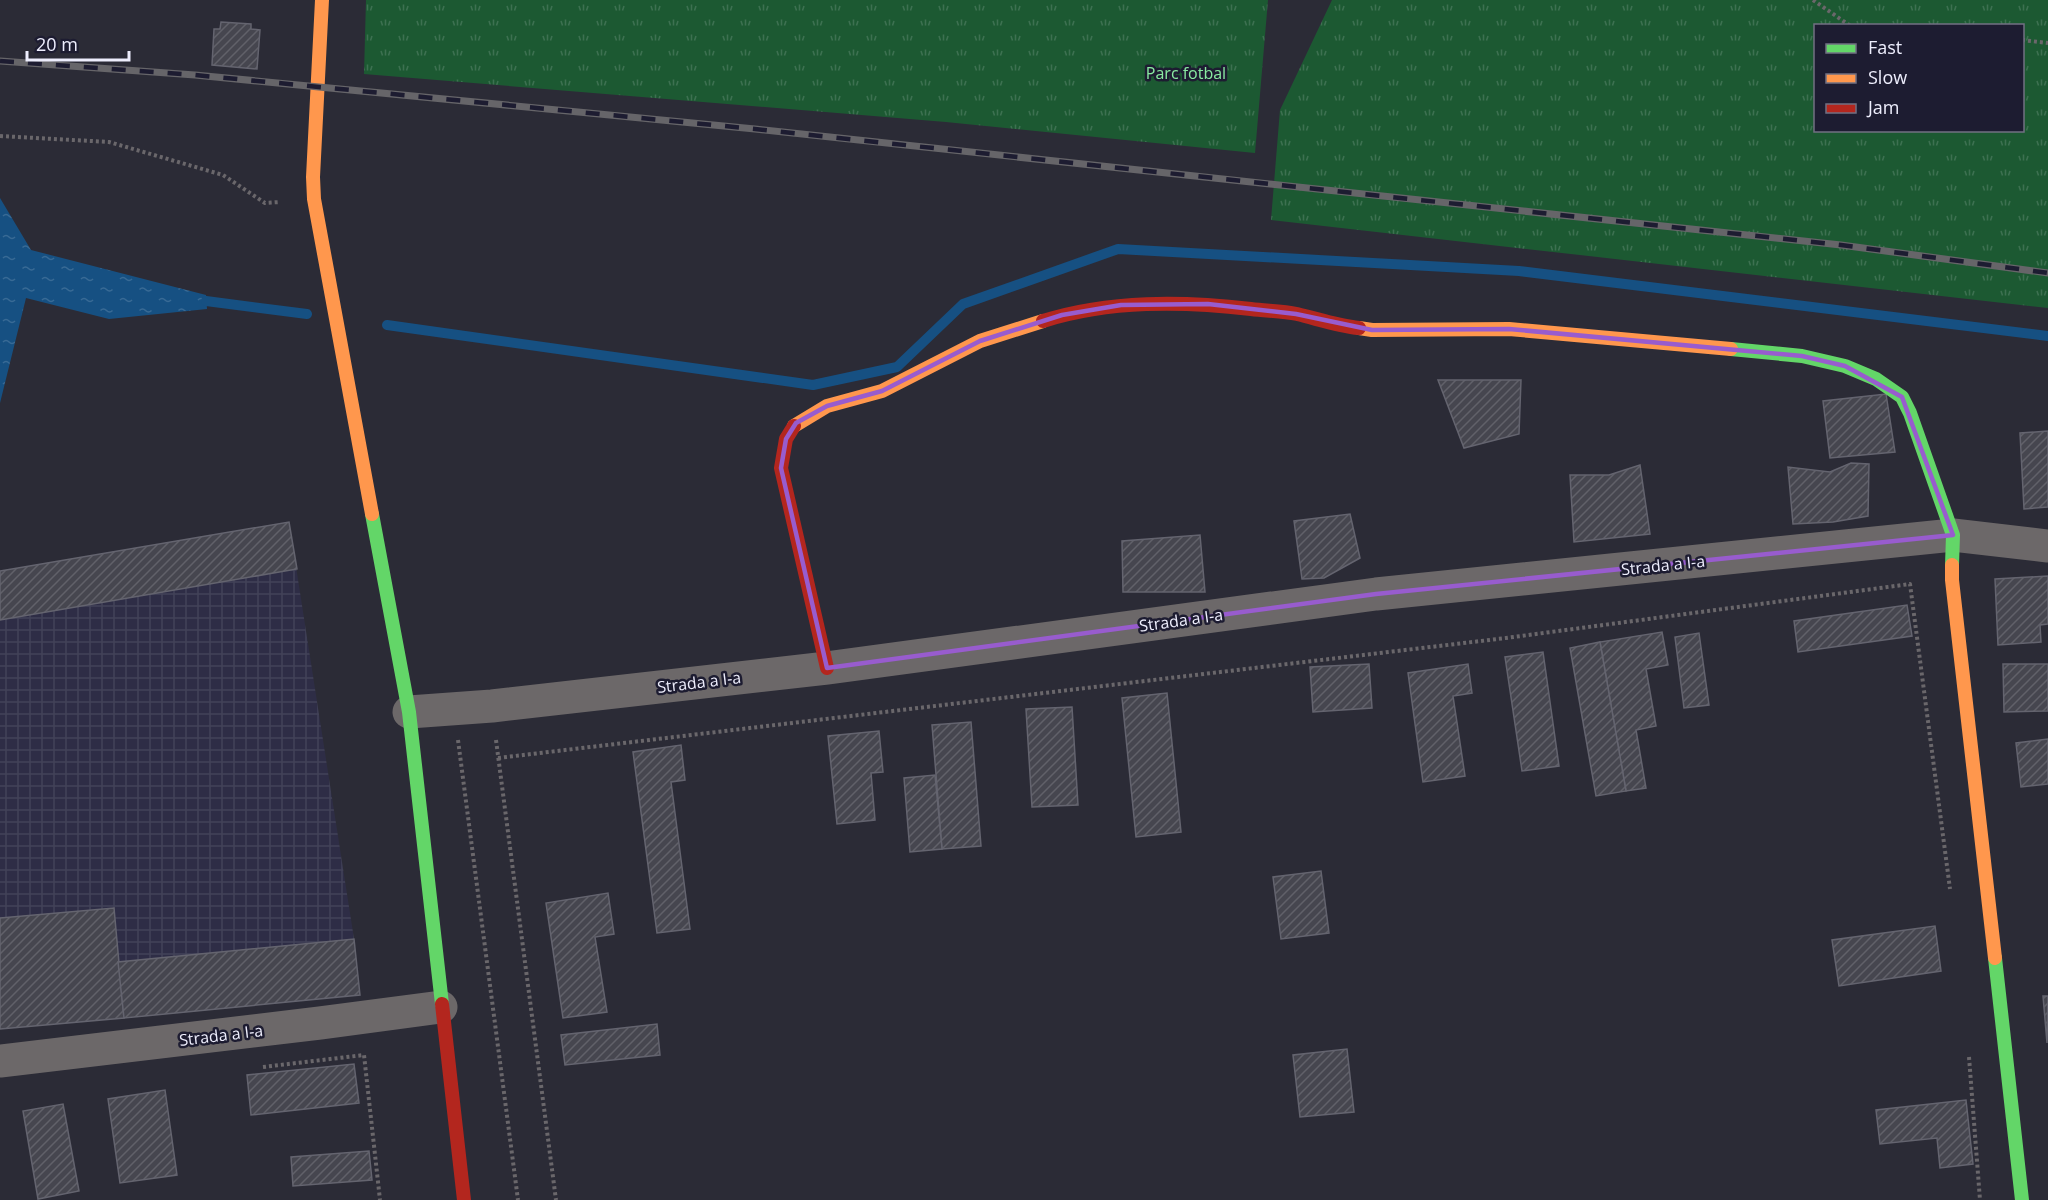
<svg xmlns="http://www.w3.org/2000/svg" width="2048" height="1200" font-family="'Open Sans',sans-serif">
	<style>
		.industrial { fill: url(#industrial-grid) }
		.grass { fill: url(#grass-tufts); fill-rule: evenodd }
		.water { fill: url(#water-ripples) }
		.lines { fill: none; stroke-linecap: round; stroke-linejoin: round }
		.stream { stroke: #165082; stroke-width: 10 }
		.building { fill: url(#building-hatch); stroke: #64646f; stroke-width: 1.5 }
		.path { stroke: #6a676b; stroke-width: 4; stroke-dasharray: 3 3; stroke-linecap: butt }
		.street { stroke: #6c6869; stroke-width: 33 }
		.fast { stroke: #63d668; stroke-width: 14 }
		.slow { stroke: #ff974d; stroke-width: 14 }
		.jam { stroke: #b3261e; stroke-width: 14 }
		.rail-casing { stroke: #666569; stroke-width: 7 }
		.rail { stroke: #1d1c31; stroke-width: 4.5; stroke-dasharray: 14; stroke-linecap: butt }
		.marked { fill: none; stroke: #985cce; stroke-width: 4.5; stroke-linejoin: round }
		.labels { text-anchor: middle; stroke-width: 5; stroke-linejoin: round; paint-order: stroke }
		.park-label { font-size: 16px; fill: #89eba1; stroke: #1d1c31 }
		.street-label { font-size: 16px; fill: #eeeefd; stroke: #1d1c31 }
	</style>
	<defs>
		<pattern id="industrial-grid" width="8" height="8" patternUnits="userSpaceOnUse" patternTransform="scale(1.5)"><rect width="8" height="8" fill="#2e2d46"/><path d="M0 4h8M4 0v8" fill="none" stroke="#424258"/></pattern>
		<pattern id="grass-tufts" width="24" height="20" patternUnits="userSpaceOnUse" patternTransform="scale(1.5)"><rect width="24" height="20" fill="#1c5932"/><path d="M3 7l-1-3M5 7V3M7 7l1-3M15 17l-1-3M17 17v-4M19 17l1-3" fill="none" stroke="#3d7151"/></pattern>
		<pattern id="water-ripples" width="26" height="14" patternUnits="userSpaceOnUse" patternTransform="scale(1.5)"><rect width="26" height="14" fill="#165082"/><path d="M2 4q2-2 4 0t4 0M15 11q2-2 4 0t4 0" fill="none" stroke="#386a95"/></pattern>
		<pattern id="building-hatch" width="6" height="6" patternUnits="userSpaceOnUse" patternTransform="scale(1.5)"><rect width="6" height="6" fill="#46464f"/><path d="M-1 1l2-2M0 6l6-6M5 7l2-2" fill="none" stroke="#616169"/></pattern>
	</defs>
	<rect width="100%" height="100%" fill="#2b2b36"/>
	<polygon class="industrial" points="289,522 354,939 360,995 0,1029 0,571"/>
	<g class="grass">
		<polygon points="366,0 1268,0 1255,153 946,122 364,74"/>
		<path d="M1332 0H2048V308L1271 220 1280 110ZM1816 26H2022V130H1816Z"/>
	</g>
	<polygon class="water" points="0,198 31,250 206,295 207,309 109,319 26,298 0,403"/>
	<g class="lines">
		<g class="stream">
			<polyline points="206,301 307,314"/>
			<polyline points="387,325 813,385 897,367 963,304 1118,249 1519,271 2048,336"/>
		</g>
	</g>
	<g class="building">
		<polygon points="221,22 251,24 251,29 260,30 257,69 212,65 214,29 220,29"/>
		<polygon points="1438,380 1521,380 1519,434 1464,448"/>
		<polygon points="1886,394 1895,452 1830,458 1823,401"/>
		<polygon points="2048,431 2048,507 2024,509 2020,433"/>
		<polygon points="1851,463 1869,464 1868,516 1833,522 1793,524 1788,467 1830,472"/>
		<polygon points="1640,465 1650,534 1574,542 1570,475 1609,475"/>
		<polygon points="1350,514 1360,558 1324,578 1302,579 1294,521"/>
		<polygon points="289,522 297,569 0,620 0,571"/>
		<polygon points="1200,535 1205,592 1123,592 1122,541"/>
		<polygon points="2048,576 2048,624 2040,625 2041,642 1998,645 1995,579"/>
		<polygon points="1907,605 1912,636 1798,652 1794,621"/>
		<polygon points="1662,632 1668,665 1646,669 1656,726 1636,730 1646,788 1626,791 1600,642"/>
		<polygon points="1699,633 1709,705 1684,708 1675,637"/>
		<polygon points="1600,642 1626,791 1596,796 1570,648"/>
		<polygon points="1543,652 1559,766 1522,771 1505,657"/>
		<polygon points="1369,664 1372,708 1313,712 1310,667"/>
		<polygon points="1468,664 1472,693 1453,696 1465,776 1423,782 1408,673"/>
		<polygon points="2003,664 2048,664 2048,711 2004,712"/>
		<polygon points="1167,693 1181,832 1136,837 1122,698"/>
		<polygon points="1072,707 1078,805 1032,807 1026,709"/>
		<polygon points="971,722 981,846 942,849 932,725"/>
		<polygon points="879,731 883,772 871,773 875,820 837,824 828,736"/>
		<polygon points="2048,739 2048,784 2021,787 2016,743"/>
		<polygon points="681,745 685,780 671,782 690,929 657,933 633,752"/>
		<polygon points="935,775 942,849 910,852 904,778"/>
		<polygon points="1321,871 1329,933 1281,939 1273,877"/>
		<polygon points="608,893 614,934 595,937 607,1012 563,1018 546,903"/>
		<polygon points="114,908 124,1018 0,1029 0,918"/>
		<polygon points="1935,926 1941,971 1839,986 1832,940"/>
		<polygon points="354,939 360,995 124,1018 118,962"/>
		<polygon points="2043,996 2048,996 2047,1043"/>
		<polygon points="657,1024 660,1055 565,1065 561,1035"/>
		<polygon points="1347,1049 1354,1112 1300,1117 1293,1055"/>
		<polygon points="354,1064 359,1103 251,1115 247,1075"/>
		<polygon points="165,1090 177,1175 120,1183 108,1099"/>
		<polygon points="1966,1100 1973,1164 1940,1168 1937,1138 1880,1144 1876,1110"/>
		<polygon points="63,1104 79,1191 38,1199 23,1111"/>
		<polygon points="369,1151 372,1180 293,1186 291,1157"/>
	</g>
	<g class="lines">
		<g class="path">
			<polyline points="1813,0 1849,25 1852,26"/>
			<polyline points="2022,40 2048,43"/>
			<polyline points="0,136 109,142 223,175 265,203 280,202"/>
			<polyline points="458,740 518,1200"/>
			<polyline points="496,740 556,1200"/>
			<polyline points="498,758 1506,638 1910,584 1950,889"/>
			<polyline points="1969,1057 1980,1200"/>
			<polyline points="263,1067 364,1055 380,1200"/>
		</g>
		<g class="street">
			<polyline points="409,712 492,706 827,668 1376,594 1953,535 2048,546"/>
			<polyline points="0,1061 320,1023 441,1007"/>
		</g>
		<g class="fast">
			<polyline points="1731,349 1802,356 1845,366 1876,379 1902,397 1910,413 1953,535 1952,565"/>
			<polyline points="372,514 409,712 442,1004"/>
			<polyline points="1995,958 2022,1200"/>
		</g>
		<g class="slow">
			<polyline points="322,0 313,177 314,199 372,514"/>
			<polyline points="1359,328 1372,330 1509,329 1731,349"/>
			<polyline points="794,426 827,406 882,391 980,341 1043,321"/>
			<polyline points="1952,565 1952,580 1995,958"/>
		</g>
		<g class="jam">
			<path d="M1043 321C1110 300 1182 301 1251 309 1266 311 1282 311 1297 314 1318 319 1338 326 1359 328"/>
			<polyline points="794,426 786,439 781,468 827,668"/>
			<polyline points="442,1004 464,1200"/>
		</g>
		<defs>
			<polyline id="rail" points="0,61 195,75 755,129 1841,245 2048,273"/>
		</defs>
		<use href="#rail" class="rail-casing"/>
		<use href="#rail" class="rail"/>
	</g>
	<path class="marked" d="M1208 304 1296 314 1372 330 1509 329 1802 356 1845 366 1902 397 1953 535 1376 594 827 668 781 468 786 439 796 423 827 406 882 391 980 341 1062 315 1121 305Z"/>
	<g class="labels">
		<g class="park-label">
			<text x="1186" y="79">Parc fotbal</text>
		</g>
		<g class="street-label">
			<text transform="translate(1663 565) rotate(-6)" y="6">Strada a I-a</text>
			<text transform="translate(1181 620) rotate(-8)" y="6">Strada a I-a</text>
			<text transform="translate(699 682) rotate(-7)" y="6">Strada a I-a</text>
			<text transform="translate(221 1035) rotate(-7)" y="6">Strada a I-a</text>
		</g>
	</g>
	<rect x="1814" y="24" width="210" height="108" fill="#1d1c31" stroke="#717083" stroke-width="1.5"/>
	<rect x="1826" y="44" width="30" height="9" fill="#63d668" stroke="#717083" stroke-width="1.5"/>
	<text x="1868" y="54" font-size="18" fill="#eeeefd">Fast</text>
	<rect x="1826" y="74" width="30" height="9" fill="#ff974d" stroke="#717083" stroke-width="1.5"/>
	<text x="1868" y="84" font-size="18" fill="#eeeefd">Slow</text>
	<rect x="1826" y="104" width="30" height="9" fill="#b3261e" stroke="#717083" stroke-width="1.5"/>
	<text x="1868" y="114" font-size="18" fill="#eeeefd">Jam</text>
	<path d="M27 51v9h102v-9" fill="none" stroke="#eeeefd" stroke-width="3"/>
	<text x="36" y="51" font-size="18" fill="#eeeefd" stroke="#1d1c31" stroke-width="4.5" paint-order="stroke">20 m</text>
</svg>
